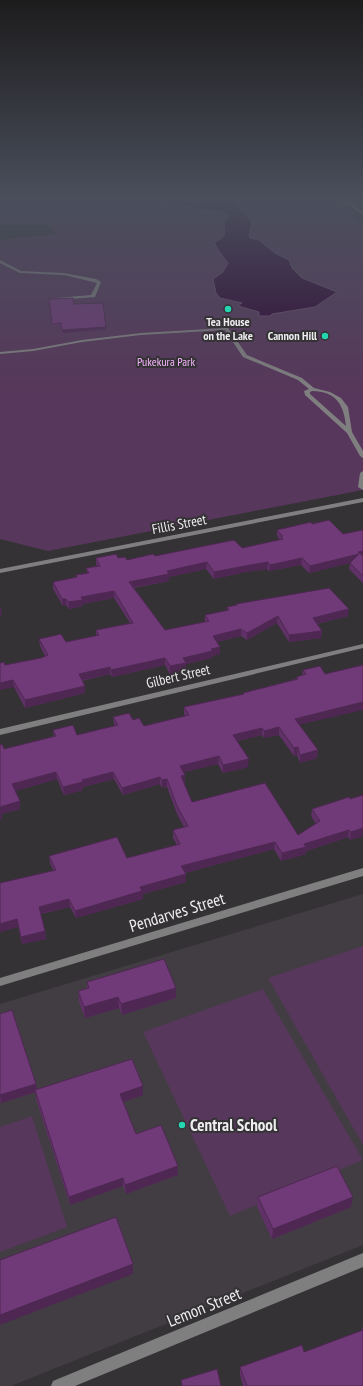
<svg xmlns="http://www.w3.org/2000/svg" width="363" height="1386" font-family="'PT Sans Narrow',sans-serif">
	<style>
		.built { fill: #423d43 }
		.green { fill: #57375b }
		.water { fill: #2f0534; stroke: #684a6c }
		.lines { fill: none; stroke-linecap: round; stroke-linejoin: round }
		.lane { fill: #807f80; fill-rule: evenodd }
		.street { fill: #807f80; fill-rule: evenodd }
		.secondary { fill: #aba9ab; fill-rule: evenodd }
		.wall { fill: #603166 }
		.shaded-wall { fill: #4e2853 }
		.building { fill: #703977; stroke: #4e2853 }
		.poi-dot { fill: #24d5af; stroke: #343235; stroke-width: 1.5 }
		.labels { text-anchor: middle; stroke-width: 4; stroke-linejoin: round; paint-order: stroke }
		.far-poi-label { font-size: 12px; font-weight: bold; fill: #edecee; stroke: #343235 }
		.far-park-label { font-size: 12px; fill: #f6b6fd; stroke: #343235 }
		.street-label { font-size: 14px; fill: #edecee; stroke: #343235 }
		.near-street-label { font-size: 17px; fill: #edecee; stroke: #343235 }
		.near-poi-label { font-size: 17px; font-weight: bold; fill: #edecee; stroke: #343235; text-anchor: start }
	</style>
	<rect width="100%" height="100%" fill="#343235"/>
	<polygon class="built" points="363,894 363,1245 11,1386 0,1386 0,1004"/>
	<g class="green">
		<polygon points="0,198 321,198 341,205 363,224 363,490 48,551 0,539 0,240 57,234 48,225 0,225"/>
		<polygon points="363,946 363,1145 268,978"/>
		<polygon points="263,989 363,1160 230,1216 143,1032"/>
		<polygon points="32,1116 67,1227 0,1252 0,1127"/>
	</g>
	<path class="water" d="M150 198H171L187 201 202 198H230L229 201 236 203V207L244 211 252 223 249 236 250 238 259 240 275 253 289 260 292 268 302 278 337 292 315 307 272 314 270 316H259V312L238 306 242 303 220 298 216 293 213 279 223 272 228 263 218 250 214 242C228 237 224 233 224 220L228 218V215C220 209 208 211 198 209 182 206 167 200 150 198Z"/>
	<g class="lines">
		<g class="lane">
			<polygon points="0,260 21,271 64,273 96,279 101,282 95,297 58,300 56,300 56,298 91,295 97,283 64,275 20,273 0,263"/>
			<path d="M226 328H228L247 355 302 378 314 388 330 392 341 398 348 407 352 432 363 451V458L360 456 347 433 305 395 304 391 309 389 298 380 243 357 225 330 141 335 82 342 33 351 0 354V352L33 349 82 340 141 333ZM312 391C336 391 344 405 346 426L310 394V392Z"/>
			<polygon points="363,471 363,490 358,487 360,473"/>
		</g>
		<g class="street">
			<polygon points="363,202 363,204 351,205 349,204"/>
			<polygon points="363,498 363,502 0,573 0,569"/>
			<polygon points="363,644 363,648 0,735 0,729"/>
			<polygon points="363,868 363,876 0,986 0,978"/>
			<polygon points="363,1253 363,1267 75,1386 51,1386 53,1381"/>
		</g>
		<path class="secondary" d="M333 198C345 198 354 205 363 212V215L350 205Z"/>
	</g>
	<g class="wall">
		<polygon points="49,299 74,304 106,329 63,333 61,326 52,326"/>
		<polygon points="312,524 343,534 363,530 363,583 349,569 350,563 309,573 301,565 269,571 267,569 245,572 214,579 206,569 169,577 169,581 134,588 165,630 205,622 205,615 227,610 227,607 236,605 236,604 348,616 317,624 322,631 321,638 289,642 277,623 247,640 241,636 217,642 220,647 220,654 212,656 212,658 186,664 186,670 170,674 165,665 112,677 110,674 82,681 85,693 25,708 14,687 5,665 41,658 45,656 40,646 39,639 66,642 96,636 96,630 130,623 114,598 83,604 83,606 69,609 66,605 63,606 53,589 53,582 76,578 76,575 87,573 86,568 97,566 96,564 96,558 118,558 127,560 242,548 280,540 277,536 277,530"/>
		<polygon points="320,666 299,725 318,750 317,758 300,763 297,755 294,756 279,735 264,738 262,735 237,741 248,767 223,773 218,764 184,772 185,782 184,783 192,802 298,835 316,824 311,816 312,809 363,795 363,836 350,840 348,837 306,851 306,854 281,861 274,849 185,873 186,874 186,882 143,894 143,899 76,918 70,907 41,914 45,931 46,939 22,944 18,927 0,932 53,870 50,863 49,856 127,858 177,845 173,838 173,830 184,827 177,814 167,787 162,788 160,784 123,795 114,779 83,787 83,790 64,795 57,779 15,791 20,801 20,809 1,814 2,819 0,819 0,745 4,749 54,736 53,730 77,735 115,726 114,724 113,717 133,720 144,726 185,716 184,714 184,707 243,694 243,693 296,679 297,677 302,675 303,670"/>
		<polygon points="87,982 176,988 176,998 122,1015 119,1008 85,1018 79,1002 78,991 87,989"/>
		<polygon points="0,1014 36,1084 37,1089 143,1095 123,1102 136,1134 178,1175 126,1194 123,1186 70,1205 36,1099 36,1092 1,1103 0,1101"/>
		<polygon points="258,1197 351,1207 272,1239 257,1207"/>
		<polygon points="363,1324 363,1386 243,1386 240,1375 240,1367 304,1352 362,1331"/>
	</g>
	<g class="shaded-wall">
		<polygon points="106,327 106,329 63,333 62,330"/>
		<polygon points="363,551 363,557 358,561 309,573 310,566"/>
		<polygon points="302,558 301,565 269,571 270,565"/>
		<polygon points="207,562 206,569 169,577 169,581 130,588 129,582 167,571"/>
		<polygon points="268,562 267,569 245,572 214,579 214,572 245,566"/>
		<polygon points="114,591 114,598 83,604 83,606 69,609 68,602 81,597"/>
		<polygon points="62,599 66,599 66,605 63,606"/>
		<polygon points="1,608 2,615 0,616 0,609"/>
		<polygon points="349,609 348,616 312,625 313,618"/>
		<polygon points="278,616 277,623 247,640 247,633"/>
		<polygon points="241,629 241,636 213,643 213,636"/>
		<polygon points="322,631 321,638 289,642 289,635"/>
		<polygon points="220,647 220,654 212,656 212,658 186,664 186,670 170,674 170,666 183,658 211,649"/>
		<polygon points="165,658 165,665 112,677 111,670"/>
		<polygon points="110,667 110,674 79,681 79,674"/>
		<polygon points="13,680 14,687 0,690 0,683"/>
		<polygon points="85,686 85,693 25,708 25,700"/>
		<polygon points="363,702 363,710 294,726 295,719"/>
		<polygon points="279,727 279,735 264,738 264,731"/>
		<polygon points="262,728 262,735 232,742 233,735"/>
		<polygon points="298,747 297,755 294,756 294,748"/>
		<polygon points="318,750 317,758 300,763 300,755"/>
		<polygon points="219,756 218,764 180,773 180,766"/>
		<polygon points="249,759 248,767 223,773 223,765"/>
		<polygon points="56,772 57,779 13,792 12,784"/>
		<polygon points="113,772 114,779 83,787 83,790 64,795 63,787 82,780"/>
		<polygon points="185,775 185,782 181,783 181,776"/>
		<polygon points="160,777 160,784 123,795 122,788"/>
		<polygon points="167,779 167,787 162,788 162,780"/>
		<polygon points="20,801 20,809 1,814 2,819 0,819 0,807"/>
		<polygon points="363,828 363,836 350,840 351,832"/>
		<polygon points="349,830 348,837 306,851 306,854 281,861 282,853 304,844"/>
		<polygon points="275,842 274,849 181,874 181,866"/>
		<polygon points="186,874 186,882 143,894 143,899 76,918 75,911 140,887"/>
		<polygon points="69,899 70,907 39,914 39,907"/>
		<polygon points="17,919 18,927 0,932 0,924"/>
		<polygon points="45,931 46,939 22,944 21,937"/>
		<polygon points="176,988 176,998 122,1015 121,1004"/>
		<polygon points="118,997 119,1008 85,1018 84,1007"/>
		<polygon points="36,1084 37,1091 35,1090 36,1092 1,1103 0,1095"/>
		<polygon points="143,1086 143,1095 121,1103 120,1094"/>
		<polygon points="178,1166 178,1175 126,1194 125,1185"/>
		<polygon points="123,1178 123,1186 70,1205 69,1197"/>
		<polygon points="353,1197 351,1207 272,1239 273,1229"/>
		<polygon points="133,1264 133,1274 0,1325 0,1315"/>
	</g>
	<g class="building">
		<polygon points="73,298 74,304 103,303 106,327 62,330 61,323 52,324 49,299"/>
		<polygon points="329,520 343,534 363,530 363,551 358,552 363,556 363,576 350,563 359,554 310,566 302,558 270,565 268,562 245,566 214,572 207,562 167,571 169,574 129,582 165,630 209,621 205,615 229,610 227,607 237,605 236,604 329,588 349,609 313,618 322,631 289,635 278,616 247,633 241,629 213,636 220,647 211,649 213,651 183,658 186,663 170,666 165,658 111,670 110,667 79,674 85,686 25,700 13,680 0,683 0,663 4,662 5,665 41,658 48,655 39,639 61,634 66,642 99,635 96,630 133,623 114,591 81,597 83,600 68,602 66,599 62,599 53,582 77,577 76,575 89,573 86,568 100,566 96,558 116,554 118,558 125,557 127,560 153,554 155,556 234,540 242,548 283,539 281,537 283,536 277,530 311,522 312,524"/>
		<polygon points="363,665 363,702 295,719 318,750 300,755 298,747 294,748 279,727 264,731 262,728 233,735 249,759 223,765 219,756 180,766 185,775 181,776 192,802 265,783 298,835 320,821 312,809 349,797 350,799 363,795 363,828 351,832 349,830 304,844 306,847 282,853 275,842 181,866 186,874 140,887 142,891 75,911 69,899 39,907 45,931 21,937 17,919 0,924 0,883 56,870 49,856 117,837 127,858 180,844 173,830 188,826 177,806 167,779 162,780 160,777 122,788 113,772 82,780 83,782 63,787 56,772 12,784 20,801 0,807 0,745 2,744 4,749 56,736 53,730 73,725 77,735 118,725 113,717 129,713 133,720 139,718 144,726 189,715 184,707 244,694 243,693 298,679 297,677 306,674 303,670 320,666 325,674"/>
		<polygon points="164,959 176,988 121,1004 118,997 84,1007 78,991 89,988 87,982"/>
		<polygon points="12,1010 36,1084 0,1095 0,1014"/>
		<polygon points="132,1059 143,1086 120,1094 136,1134 161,1125 178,1166 125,1185 123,1178 69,1197 35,1090"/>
		<polygon points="337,1166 353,1197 273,1229 258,1197"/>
		<polygon points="116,1217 133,1264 0,1315 0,1260"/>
		<polygon points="363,1330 363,1386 247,1386 240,1367 302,1345 304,1352"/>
		<polygon points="217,1369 221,1386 182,1386 181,1380"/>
	</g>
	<linearGradient id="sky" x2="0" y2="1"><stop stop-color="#1d1c1d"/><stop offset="0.51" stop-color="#4a4f5c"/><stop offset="1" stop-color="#4a4f5c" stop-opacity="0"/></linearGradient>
	<rect width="363" height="392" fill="url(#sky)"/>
	<g class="poi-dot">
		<circle cx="228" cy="309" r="4"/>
		<circle cx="325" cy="336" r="4"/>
		<circle cx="182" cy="1125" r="4"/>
	</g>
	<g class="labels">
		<g class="far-poi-label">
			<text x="228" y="326">Tea House<tspan x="228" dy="14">on the Lake</tspan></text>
			<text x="317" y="340" text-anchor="end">Cannon Hill</text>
		</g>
		<g class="far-park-label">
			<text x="166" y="366">Pukekura Park</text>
		</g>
		<g class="street-label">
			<text transform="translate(179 524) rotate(-11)" y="5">Fillis Street</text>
			<text transform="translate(178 676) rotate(-13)" y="5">Gilbert Street</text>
		</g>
		<g class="near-street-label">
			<text transform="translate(177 912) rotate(-17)" y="6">Pendarves Street</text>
			<text transform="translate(204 1307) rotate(-22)" y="6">Lemon Street</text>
		</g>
		<g class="near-poi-label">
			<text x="190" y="1131">Central School</text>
		</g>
	</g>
</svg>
